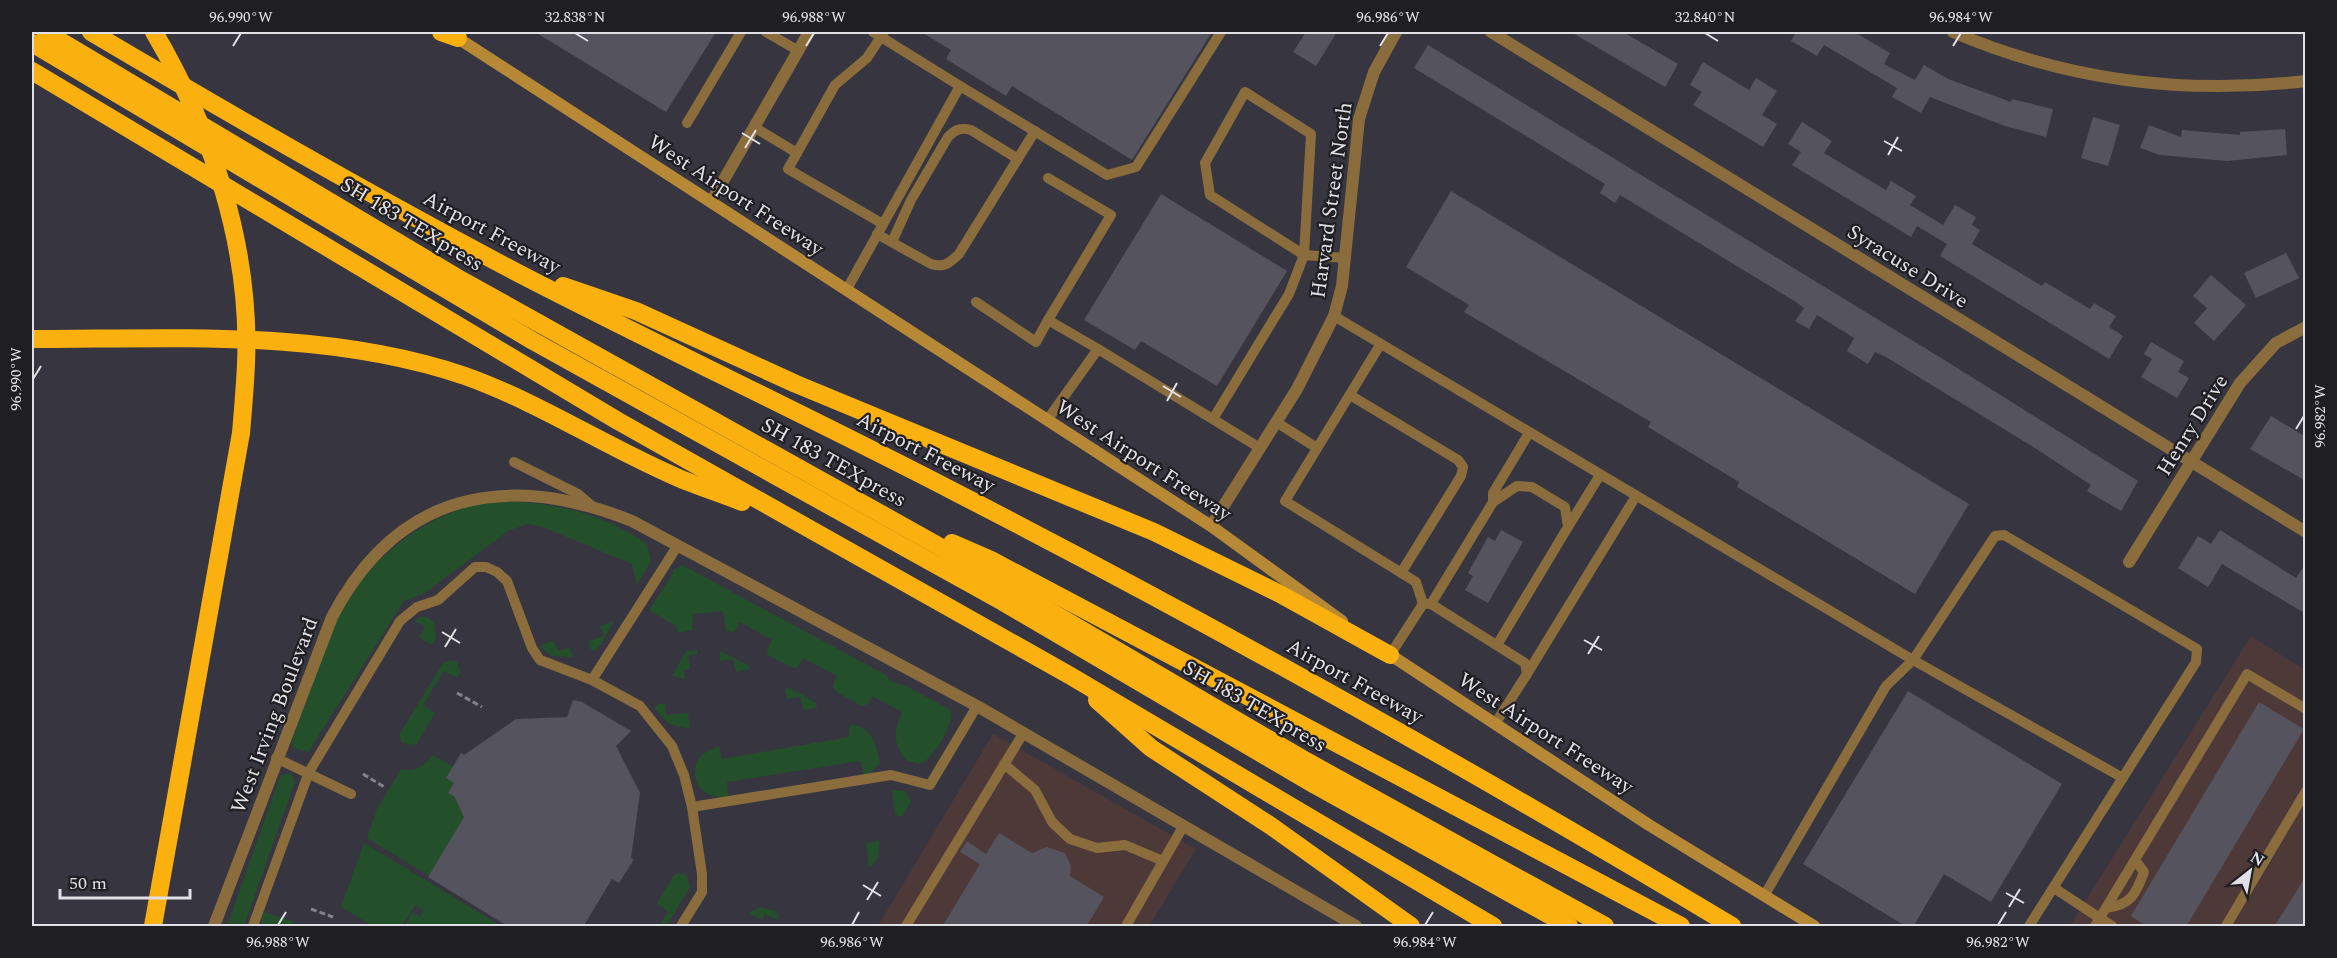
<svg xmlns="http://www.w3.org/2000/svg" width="2337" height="958" font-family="Spectral,serif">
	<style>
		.commercial { fill: #4e3939 }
		.grass { fill: #244f2b }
		.building { fill: #54535e }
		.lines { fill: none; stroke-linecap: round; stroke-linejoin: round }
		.path { stroke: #82828a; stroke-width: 3; stroke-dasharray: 6 3; stroke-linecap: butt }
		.service { stroke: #8a6c3d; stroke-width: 10 }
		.minor { stroke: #8a6c3d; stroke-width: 12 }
		.tertiary { stroke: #8a6c3d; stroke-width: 12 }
		.secondary { stroke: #b78836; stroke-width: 12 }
		.motorway { stroke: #fab10f; stroke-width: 18 }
		.motorway-bridge { stroke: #fab10f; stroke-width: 18 }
		.ticks { fill: none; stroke: #e0e0e6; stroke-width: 2 }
		.labels { text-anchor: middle; stroke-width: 4.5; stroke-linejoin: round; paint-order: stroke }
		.street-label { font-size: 21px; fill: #e0e0e6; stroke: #1f1e23 }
		.neatline { fill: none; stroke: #e0e0e6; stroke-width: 2 }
		.ticks-label { font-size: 15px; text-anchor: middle; fill: #e0e0e6 }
	</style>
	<rect width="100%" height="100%" fill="#373640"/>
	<g class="commercial">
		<polygon points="2251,636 2305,670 2305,926 2070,926"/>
		<polygon points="993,734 1196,849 1149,926 878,926"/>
	</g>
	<g class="grass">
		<path d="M524 502C572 507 606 516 647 544L651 561 637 585 632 564 540 526 527 524 508 531 425 593 404 601 308 752 293 748 292 739C307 700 318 656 337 619 365 563 417 519 478 504 492 501 509 502 524 502Z"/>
		<path d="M682 565 884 674 893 683 904 685 951 710C953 727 935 755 921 764L907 761C892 744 894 730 902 712L872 696 868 704 862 706 835 691 833 685 837 676 803 658 798 667 793 668 768 655 767 650 772 640 740 622 734 632 726 631 723 611 693 614 692 630 678 633 676 626 649 610 674 572 672 570Z"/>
		<polygon points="420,617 427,617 434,623 436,638 431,645 419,637 425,627 414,621"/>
		<polygon points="614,621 599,647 594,651 589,648 589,641 604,636 600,626"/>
		<polygon points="554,641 558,651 570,648 573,657 552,656 541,648 541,645"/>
		<polygon points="697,650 697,654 688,655 690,669 684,669 685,679 672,676 686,651"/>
		<polygon points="720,651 748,665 750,669 736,672 733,659 720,661"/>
		<polygon points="449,660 457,661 460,672 457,678 444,671 423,705 435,713 416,745 402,743 399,735 443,663"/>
		<polygon points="788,687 816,703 817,708 804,710 800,697 787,699 785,690"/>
		<polygon points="658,704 665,704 666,715 688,713 690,729 669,724 654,708"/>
		<path d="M852 724C873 730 876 743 880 763L868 775 864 774 860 761 727 782 728 796C706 800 689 785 697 761L701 755 719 746 722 759 849 737V726Z"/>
		<path d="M433 755 453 767 454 783 448 793 454 796 464 817 429 876 367 838 377 809 401 769C416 773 424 766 433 755Z"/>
		<polygon points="287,773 291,774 295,781 244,926 227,926 280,777"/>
		<polygon points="892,790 905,791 911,801 902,817 895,815"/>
		<path d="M879 841C880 854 879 860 869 868L866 843Z"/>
		<polygon points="364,843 501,926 404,926 413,912 420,917 424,911 415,905 402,926 373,926 341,907"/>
		<polygon points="679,873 687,875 690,887 666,926 659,926 668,912 657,903 674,875"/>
		<polygon points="759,907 776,911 779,920 765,914 762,920 749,913"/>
		<polygon points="263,912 294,922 292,926 261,926"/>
	</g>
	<g class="building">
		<polygon points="535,32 716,32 666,112"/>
		<polygon points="921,32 1212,32 1132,160 1012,86 1006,96 946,59 951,50"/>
		<polygon points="1306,32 1337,32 1316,66 1293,52"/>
		<polygon points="1571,32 1623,32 1678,64 1665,87"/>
		<polygon points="1796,32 1854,32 1890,53 1884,64 1915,80 1924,65 1948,79 2011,102 2012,99 2053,109 2046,137 2005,126 1930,97 1921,113 1892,97 1897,88 1824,45 1817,56 1791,41"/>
		<polygon points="1428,45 1946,361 2138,481 2121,511 2087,491 2091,485 2035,448 1886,357 1875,352 1868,364 1847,351 1854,338 1817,315 1809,329 1795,321 1804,308 1796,302 1620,195 1615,203 1600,193 1605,184 1414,68"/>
		<polygon points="1703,62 1749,90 1756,78 1777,91 1762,115 1777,124 1763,147 1693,105 1702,92 1690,85"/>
		<polygon points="2093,117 2120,125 2108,166 2081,158"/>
		<polygon points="1802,122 1832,141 1824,153 1886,190 1891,181 1916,196 1910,205 1943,225 1955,205 1976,217 1972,225 1980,230 1972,244 2042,286 2045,282 2090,309 2094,303 2116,316 2109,327 2123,336 2109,359 1940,256 1947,244 1917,226 1911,237 1792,165 1801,152 1788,144"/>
		<polygon points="2149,125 2181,137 2182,130 2240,135 2240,132 2285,129 2287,155 2227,161 2160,155 2140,148"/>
		<polygon points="1451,191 1969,504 1915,594 1737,487 1739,482 1648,427 1651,422 1464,312 1469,305 1406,267"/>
		<polygon points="1161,194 1287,271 1217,386 1141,341 1135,350 1084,320"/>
		<polygon points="2286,253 2299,278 2256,298 2244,273"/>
		<polygon points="2211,275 2246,305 2214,341 2194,323 2207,308 2193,296"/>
		<polygon points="2151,342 2184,361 2178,372 2189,378 2177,398 2141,377 2152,359 2144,354"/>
		<polygon points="2271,416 2306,437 2306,481 2250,449"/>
		<polygon points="1501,530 1523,542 1488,603 1465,590 1473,576 1468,573 1488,537 1495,541"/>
		<polygon points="2220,530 2296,578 2306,563 2306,614 2222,564 2208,587 2178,568 2198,536 2211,544"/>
		<polygon points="1908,691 2062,784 1991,902 1944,874 1913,927 1907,927 1803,864"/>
		<polygon points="573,700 582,702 631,731 616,746 640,793 631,858 634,859 619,883 612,879 583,927 509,927 428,877 464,817 454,796 448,793 454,783 446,778 461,753 464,755 516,719 567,717"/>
		<polygon points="2259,702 2304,729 2186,927 2148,927 2131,916"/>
		<polygon points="999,833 1032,853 1047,847 1065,853 1071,866 1070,876 1104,897 1086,927 942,927 980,864 960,852 967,841 986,854"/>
		<polygon points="2306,876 2306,927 2274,927"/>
	</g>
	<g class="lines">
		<g class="path">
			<polyline points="457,693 482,707"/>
			<polyline points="363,774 386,788"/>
			<polyline points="311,909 333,917"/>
		</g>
		<g class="service">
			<polyline points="766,32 797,50"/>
			<polyline points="873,32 960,86"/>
			<polygon points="1245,92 1311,134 1304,255 1210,195 1205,163"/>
			<polyline points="687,123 741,32"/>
			<polyline points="754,127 797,153 788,169 883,224"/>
			<polyline points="797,153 835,85 867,58 884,32"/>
			<polyline points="1048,178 1111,215 1048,320"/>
			<path d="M877 234 931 264C944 268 950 263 959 254L1035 131"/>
			<path d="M892 242 911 200 948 137C955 130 960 127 971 130L1018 159"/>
			<polyline points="847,289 960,86 1107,175 1136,167 1221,32"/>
			<polyline points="976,302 1036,342 1048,320 1098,349"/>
			<polyline points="1334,316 1913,660 2123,778"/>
			<polyline points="1380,345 1285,501 1416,582 1423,604"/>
			<polyline points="1350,395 1458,460 1463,467 1461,476 1401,573"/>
			<polyline points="1048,419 1098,349 1260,448"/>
			<polyline points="1213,419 1289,294 1304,255 1346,258"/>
			<polyline points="1276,422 1317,448"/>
			<polyline points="514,462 578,494 591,505"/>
			<polyline points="1493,502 1493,493 1529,433"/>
			<polyline points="1568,527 1600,475"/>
			<polyline points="1431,604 1493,502 1517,486 1532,487 1565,507 1568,527 1497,645"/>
			<polyline points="1390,655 1423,604 1431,604 1525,663 1527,674 1495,724"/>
			<polyline points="1527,674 1636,496"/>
			<polyline points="592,680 678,545"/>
			<polyline points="276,758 351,794"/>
			<polyline points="1004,764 1035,790 1052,822 1070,839 1097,848 1125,845 1163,861"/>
			<polyline points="692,807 891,775 930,785 977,706"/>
			<polyline points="2054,888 2112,926"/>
			<polyline points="1764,896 1886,686 1913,660 1995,536 2004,535 2197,649 2196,662 2029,926"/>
			<path d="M2106 908C2131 905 2136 894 2144 872L2135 860"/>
			<polyline points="253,926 309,772 400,621 417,607 438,600 475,567 486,567 497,572 507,581 532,648 540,660 592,680 640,706 672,746 684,775 692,807 702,874 702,892 681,926"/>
			<polyline points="906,926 1024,732"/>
			<polyline points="1126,926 1184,825"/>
			<polyline points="2095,926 2247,674 2306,709"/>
			<polyline points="2226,926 2306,791"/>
		</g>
		<g class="minor">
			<polyline points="1491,32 2306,532"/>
			<path d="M1953 32C2065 80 2185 95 2306 81"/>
			<polyline points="711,202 809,32"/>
			<polyline points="1211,526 1297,389 1334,316 1342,286 1359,119 1374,72 1396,32"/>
			<polyline points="2129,562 2240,383 2276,343 2306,327"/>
		</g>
		<path class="tertiary" d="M214 926 332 617C398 491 507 471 632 521L977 706 1356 926"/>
		<g class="secondary">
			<polyline points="453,35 1211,526 1342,621"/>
			<polyline points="1386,652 1649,825 1814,926"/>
		</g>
		<g class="motorway">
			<polyline points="45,32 456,277 935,544 1306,761 1605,926"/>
			<path d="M91 32C231 115 372 196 516 272 661 347 808 416 953 491 1218 627 1477 773 1732 926"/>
			<polyline points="441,32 458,38"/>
			<polyline points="32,43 533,341 1003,602 1315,785 1569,926"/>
			<polyline points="32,71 618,421 1069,675 1493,926"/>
			<polyline points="563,286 636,311 796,384 1154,532 1280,594 1390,655"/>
			<path d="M32 339C175 339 327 329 465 376 538 402 603 445 674 476 696 486 720 493 742 502"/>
			<polyline points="952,543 991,560 1681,926"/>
			<polyline points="1097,700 1151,748 1271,826 1411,926"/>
			<polyline points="153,926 241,433"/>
		</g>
		<path class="motorway-bridge" d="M154 32C212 131 251 247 246 364 245 387 243 410 241 433"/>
	</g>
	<path class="ticks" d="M575 33 588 41M1705 33 1718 41M233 46 241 33M806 46 814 33M1380 46 1388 33M1953 46 1961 33M742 133 760 144M1884 141 1902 151M745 148 756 130M1888 155 1898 137M33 379 41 366M1163 386 1181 397M1167 401 1177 383M2296 429 2304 416M442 632 460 643M1584 640 1602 650M445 647 456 629M1588 654 1599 636M863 885 881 896M2006 893 2024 903M867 900 878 882M2009 907 2020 889M278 925 286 912M852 925 859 912M1425 925 1433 912M1998 925 2006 912"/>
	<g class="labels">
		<g class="street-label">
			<text transform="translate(736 195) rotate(33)" y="7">West Airport Freeway</text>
			<text transform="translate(1331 200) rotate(-82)" y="7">Harvard Street North</text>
			<text transform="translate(412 224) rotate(31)" y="7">SH 183 TEXpress</text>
			<text transform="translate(492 232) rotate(28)" y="7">Airport Freeway</text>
			<text transform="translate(1908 266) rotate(32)" y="7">Syracuse Drive</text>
			<text transform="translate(2192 425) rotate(-58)" y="7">Henry Drive</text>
			<text transform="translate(926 452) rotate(27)" y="7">Airport Freeway</text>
			<text transform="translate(1144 460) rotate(33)" y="7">West Airport Freeway</text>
			<text transform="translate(834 462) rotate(29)" y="7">SH 183 TEXpress</text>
			<text transform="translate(1355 681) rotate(29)" y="7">Airport Freeway</text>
			<text transform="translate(1255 706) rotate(30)" y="7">SH 183 TEXpress</text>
			<text transform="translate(274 715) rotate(-69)" y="7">West Irving Boulevard</text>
			<text transform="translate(1546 733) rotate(33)" y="7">West Airport Freeway</text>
		</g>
	</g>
	<rect width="2337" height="958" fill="none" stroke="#1f1e23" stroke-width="66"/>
	<g transform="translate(2250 871) rotate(31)" stroke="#1f1e23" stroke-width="4.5" paint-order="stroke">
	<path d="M0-4.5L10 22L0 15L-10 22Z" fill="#e0e0e6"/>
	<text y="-9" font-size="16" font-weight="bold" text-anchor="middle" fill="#e0e0e6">N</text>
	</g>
	<path d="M60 889v9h130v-9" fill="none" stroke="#e0e0e6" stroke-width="3"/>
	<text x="69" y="889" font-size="18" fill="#e0e0e6" stroke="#1f1e23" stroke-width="4.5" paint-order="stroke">50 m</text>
	<rect x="33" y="33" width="2271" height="892" class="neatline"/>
	<g class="ticks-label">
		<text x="241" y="22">96.990°W</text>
		<text x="575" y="22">32.838°N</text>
		<text x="814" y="22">96.988°W</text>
		<text x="1388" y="22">96.986°W</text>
		<text x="1705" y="22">32.840°N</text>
		<text x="1961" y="22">96.984°W</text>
		<text transform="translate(16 379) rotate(-90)" y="5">96.990°W</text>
		<text transform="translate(2320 416) rotate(-90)" y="5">96.982°W</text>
		<text x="278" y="947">96.988°W</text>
		<text x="852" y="947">96.986°W</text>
		<text x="1425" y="947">96.984°W</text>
		<text x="1998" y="947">96.982°W</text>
	</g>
</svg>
